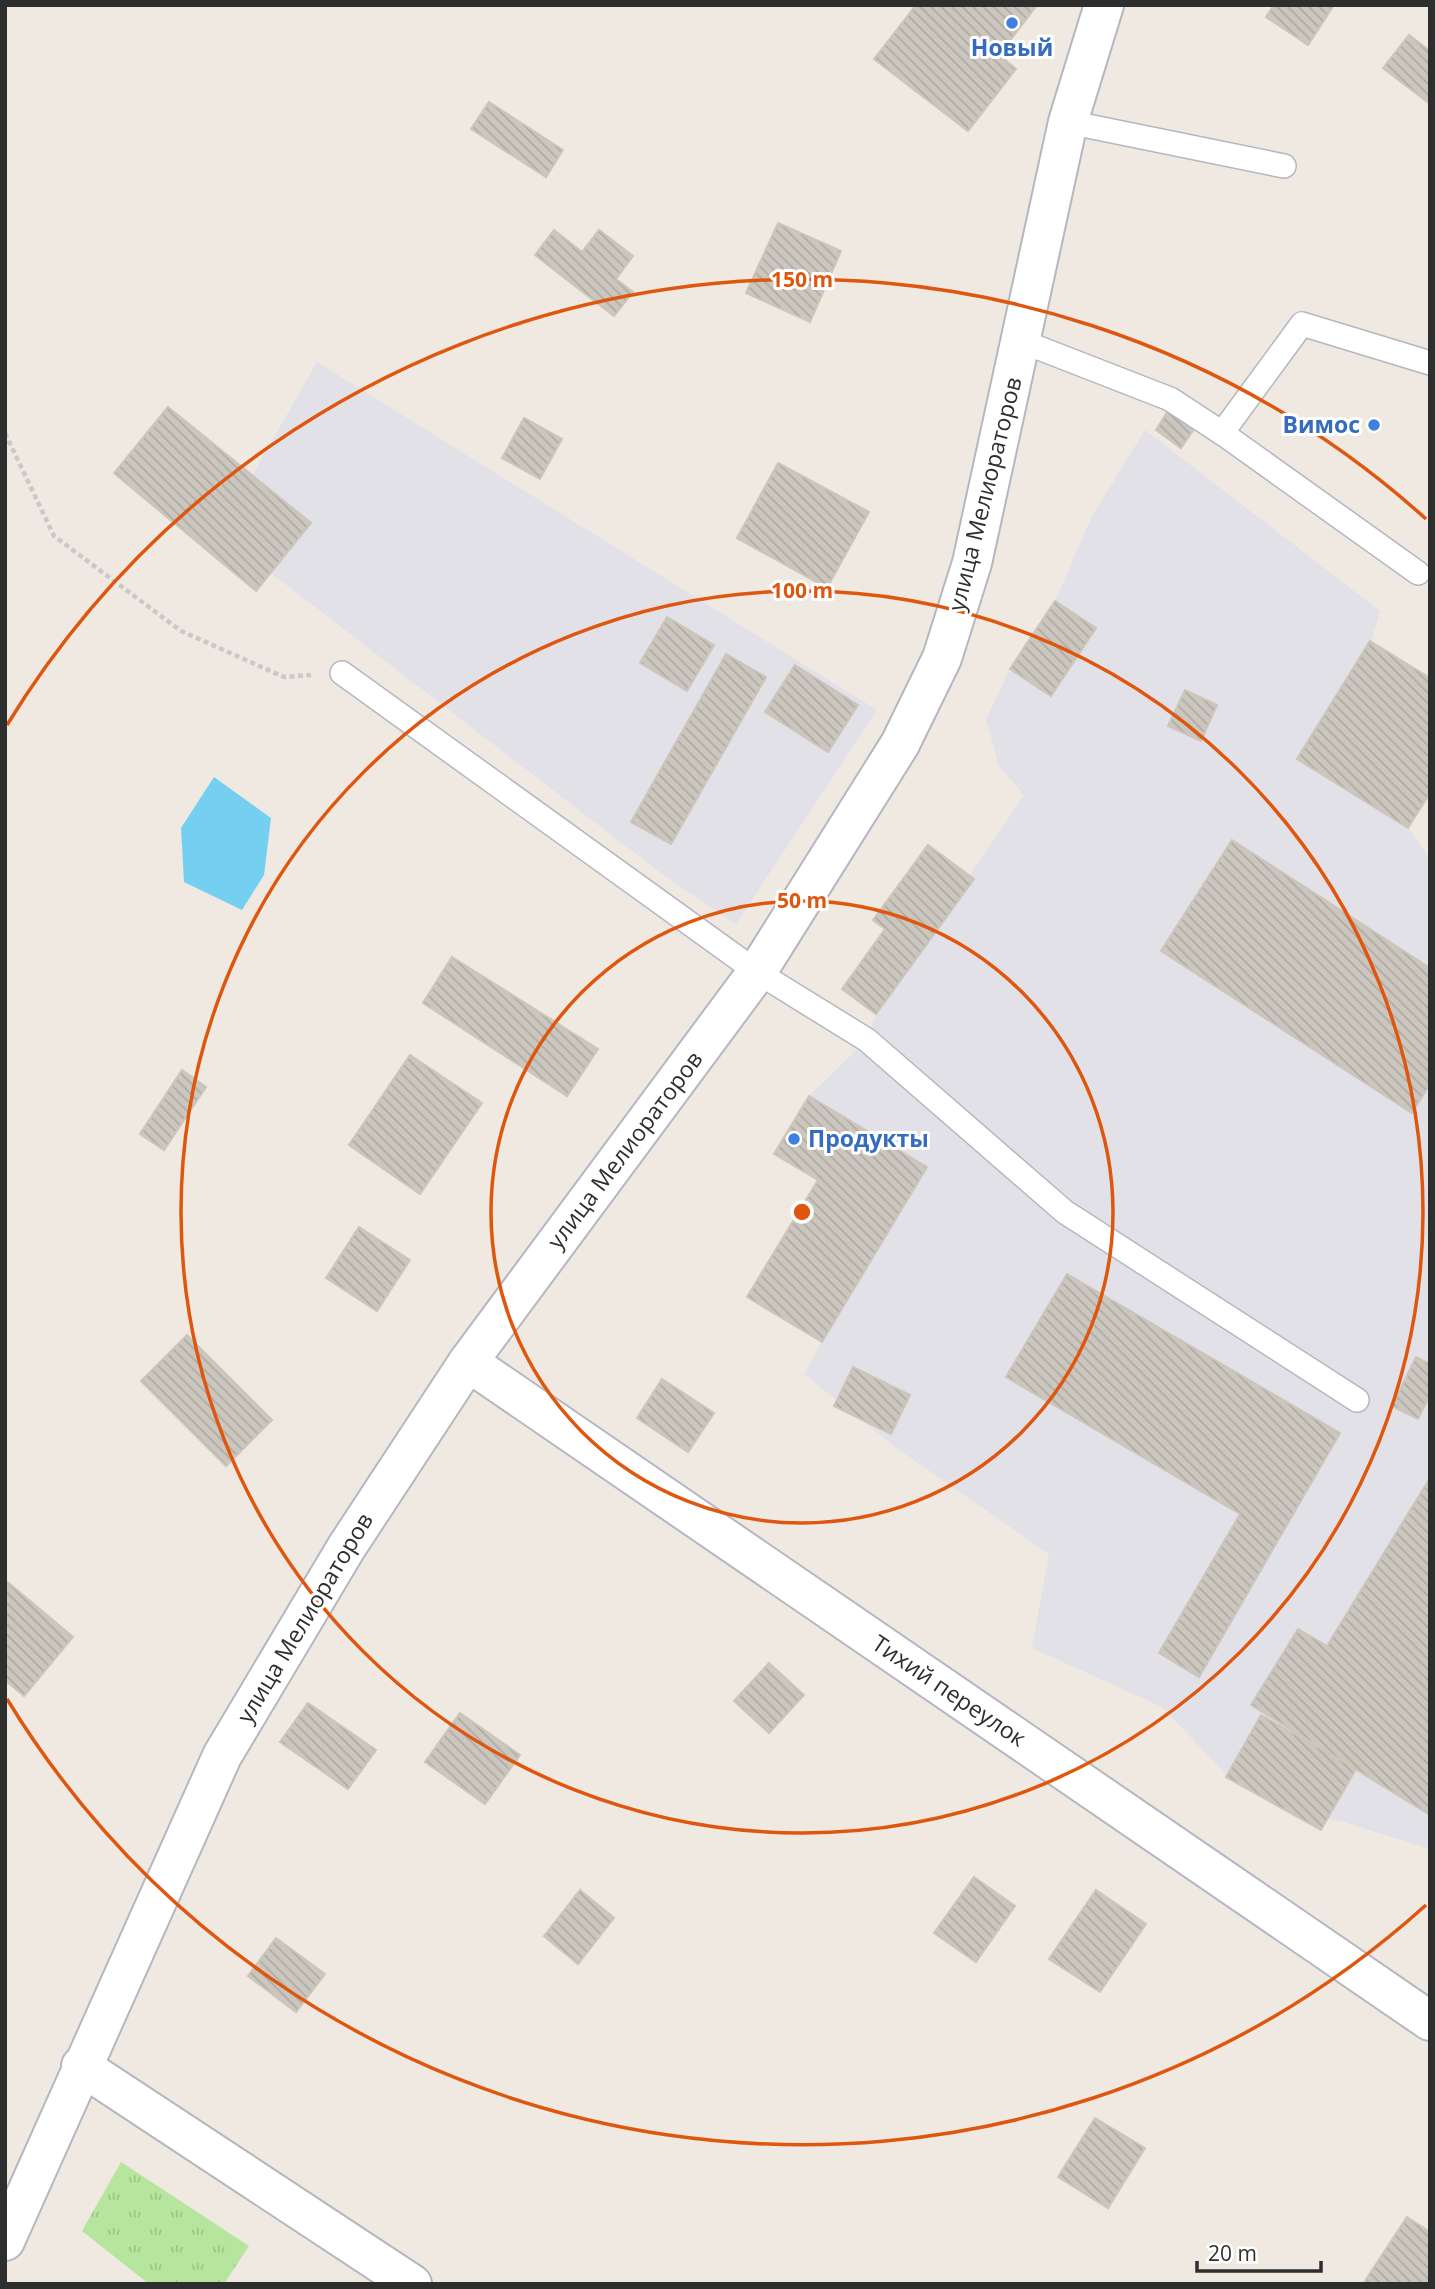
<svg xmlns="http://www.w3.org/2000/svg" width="1435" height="2289" font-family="'Open Sans',sans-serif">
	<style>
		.industrial { fill: #e3e1e8 }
		.park { fill: url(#park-tufts) }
		.water { fill: #75cff0 }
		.building { fill: url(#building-back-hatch); stroke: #cbc5ba; stroke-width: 2 }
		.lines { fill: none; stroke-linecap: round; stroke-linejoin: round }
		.lane-casing { stroke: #b4b7c1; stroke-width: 26 }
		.street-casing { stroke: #b4b7c1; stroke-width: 42 }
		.path { stroke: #c9c9c9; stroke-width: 4.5; stroke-dasharray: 5 3.5; stroke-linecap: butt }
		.lane { stroke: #fff; stroke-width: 23 }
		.street { stroke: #fff; stroke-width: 38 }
		.ring { fill: none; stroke: #df570e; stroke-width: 3.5 }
		.shop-dot { fill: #3f7fe0; stroke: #fff; stroke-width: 2.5 }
		.labels { text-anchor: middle; stroke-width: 6; stroke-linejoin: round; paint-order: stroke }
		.shop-label { font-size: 23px; font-weight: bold; fill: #366cbe; stroke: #fff }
		.street-label { font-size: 23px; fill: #2e2e2e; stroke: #fff }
		.centre { fill: #df570e; stroke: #fff; stroke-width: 3.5 }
		.ring-label { font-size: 21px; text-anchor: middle; font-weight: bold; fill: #df570e; stroke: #fff; stroke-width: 6; stroke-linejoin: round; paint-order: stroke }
	</style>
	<defs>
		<pattern id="park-tufts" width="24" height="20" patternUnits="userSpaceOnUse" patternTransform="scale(1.75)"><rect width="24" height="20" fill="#b6e59e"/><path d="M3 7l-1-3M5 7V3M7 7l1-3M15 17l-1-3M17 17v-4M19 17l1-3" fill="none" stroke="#9dc588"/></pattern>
		<pattern id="building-back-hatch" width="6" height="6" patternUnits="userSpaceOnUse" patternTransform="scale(1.75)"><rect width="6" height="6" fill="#cbc7bf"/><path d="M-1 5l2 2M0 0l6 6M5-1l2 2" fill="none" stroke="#afaba4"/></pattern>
	</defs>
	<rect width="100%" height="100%" fill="#efe9e1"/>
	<g class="industrial">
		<polygon points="317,362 877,710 736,924 662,874 219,533"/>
		<polygon points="1145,430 1380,611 1371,641 1430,678 1430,793 1408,828 1430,859 1430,1849 1340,1821 1291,1813 1234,1783 1162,1707 1032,1648 1049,1554 895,1447 804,1374 822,1342 747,1297 817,1180 774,1154 809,1096 867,1040 876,1014 1024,795 999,766 986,719 1010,669 1055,601 1091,518"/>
	</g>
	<polygon class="park" points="121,2162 249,2246 224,2284 149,2284 82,2231"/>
	<polygon class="water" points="214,777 271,818 264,875 242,910 184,882 181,828"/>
	<g class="building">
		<polygon points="916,5 1037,5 999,55 1016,69 968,131 874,59"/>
		<polygon points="1274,5 1334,5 1308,45 1266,17"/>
		<polygon points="1409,35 1430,51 1430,104 1383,68"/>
		<polygon points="489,102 563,150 546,177 471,129"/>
		<polygon points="778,223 841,251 810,322 746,293"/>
		<polygon points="554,230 582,252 599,230 633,256 616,279 633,292 614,316 535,255"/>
		<polygon points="168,407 311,523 256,591 114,473"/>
		<polygon points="1168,411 1194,429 1181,448 1156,430"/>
		<polygon points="524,418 562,439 540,479 502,458"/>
		<polygon points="778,463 869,512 827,588 737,538"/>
		<polygon points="1055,601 1096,628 1051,696 1010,669"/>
		<polygon points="667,617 714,645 687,691 640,663"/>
		<polygon points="1370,641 1430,678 1430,793 1408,828 1297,759"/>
		<polygon points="726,654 766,677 671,844 631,822"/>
		<polygon points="795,665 858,705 828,752 765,712"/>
		<polygon points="1185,690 1217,705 1201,741 1168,726"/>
		<polygon points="1232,840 1430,968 1430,1084 1412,1113 1161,951"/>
		<polygon points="928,845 974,879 876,1014 842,989 885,929 873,920"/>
		<polygon points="452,957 598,1049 567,1096 423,1003"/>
		<polygon points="410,1055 482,1103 420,1194 349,1145"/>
		<polygon points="182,1070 206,1087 164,1150 140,1134"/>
		<polygon points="809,1096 927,1167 822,1342 747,1297 818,1180 774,1154"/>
		<polygon points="359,1227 410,1260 377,1311 326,1278"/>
		<polygon points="1067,1274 1340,1433 1199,1677 1159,1653 1240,1514 1006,1377"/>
		<polygon points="187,1335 272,1420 226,1466 141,1381"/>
		<polygon points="1416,1357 1430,1364 1430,1395 1418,1419 1392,1406"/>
		<polygon points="853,1367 910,1395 891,1434 834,1406"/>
		<polygon points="662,1379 714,1413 688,1452 637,1418"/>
		<polygon points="1428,1481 1430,1482 1430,1815 1251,1705 1298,1629 1327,1646"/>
		<polygon points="5,1580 73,1637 24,1696 5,1680"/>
		<polygon points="769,1663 804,1695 769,1733 734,1701"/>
		<polygon points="308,1703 376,1750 348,1789 280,1742"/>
		<polygon points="460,1713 520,1755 485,1804 425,1762"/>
		<polygon points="1261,1715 1356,1769 1321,1830 1226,1777"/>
		<polygon points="974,1877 1015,1906 976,1962 934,1933"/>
		<polygon points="580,1890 614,1918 578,1964 544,1936"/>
		<polygon points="1096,1890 1146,1924 1100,1992 1049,1959"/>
		<polygon points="276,1938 325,1974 296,2012 248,1976"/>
		<polygon points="1095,2118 1145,2148 1108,2208 1058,2177"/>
		<polygon points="1407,2217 1430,2232 1430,2284 1369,2284 1365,2281"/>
	</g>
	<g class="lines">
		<defs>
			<g id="lane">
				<polyline points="1068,122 1284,166"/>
				<polyline points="1021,341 1170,399 1222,433 1418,573"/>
				<polyline points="1222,433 1302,324 1430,363"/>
				<polyline points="342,673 757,972 867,1040 1065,1212 1357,1400"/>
			</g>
			<g id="street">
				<polyline points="468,1362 1430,2021"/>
				<polyline points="81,2066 412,2284"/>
				<polyline points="5,2241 222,1756 346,1548 468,1362 757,972 900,744 942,658 972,563 1068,122 1104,5"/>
			</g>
		</defs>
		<use href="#lane" class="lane-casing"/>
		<use href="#street" class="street-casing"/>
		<polyline class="path" points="5,433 54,536 181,631 284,677 311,675"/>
		<use href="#lane" class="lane"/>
		<use href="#street" class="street"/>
	</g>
	<g class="ring">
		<circle cx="802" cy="1212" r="311"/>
		<circle cx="802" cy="1212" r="621"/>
		<path d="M1426 1905A932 932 0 0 1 7 1699M7 725A932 932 0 0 1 1426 519"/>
	</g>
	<g class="shop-dot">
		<circle cx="1012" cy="23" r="7"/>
		<circle cx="1374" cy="425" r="7"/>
		<circle cx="794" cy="1139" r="7"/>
	</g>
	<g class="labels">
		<g class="shop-label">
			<text x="1012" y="56">Новый</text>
			<text x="1360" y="433" text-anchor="end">Вимос</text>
			<text x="808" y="1147" text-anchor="start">Продукты</text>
		</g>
		<g class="street-label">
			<text transform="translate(985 494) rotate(-76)" y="8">улица Мелиораторов</text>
			<text transform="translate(625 1150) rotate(-53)" y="8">улица Мелиораторов</text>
			<text transform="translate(305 1618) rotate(-59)" y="8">улица Мелиораторов</text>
			<text transform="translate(949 1691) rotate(34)" y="8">Тихий переулок</text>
		</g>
	</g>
	<circle cx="802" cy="1212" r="10" class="centre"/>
	<g class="ring-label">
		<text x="802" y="287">150 m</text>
		<text x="802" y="598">100 m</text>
		<text x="802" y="908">50 m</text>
	</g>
	<rect width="1435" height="2289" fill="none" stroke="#2e2e2e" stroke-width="14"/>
	<path d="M1197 2261v10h124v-10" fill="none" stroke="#2e2e2e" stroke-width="3.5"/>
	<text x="1208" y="2261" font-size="21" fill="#2e2e2e" stroke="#ffffff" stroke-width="5" paint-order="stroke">20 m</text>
</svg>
